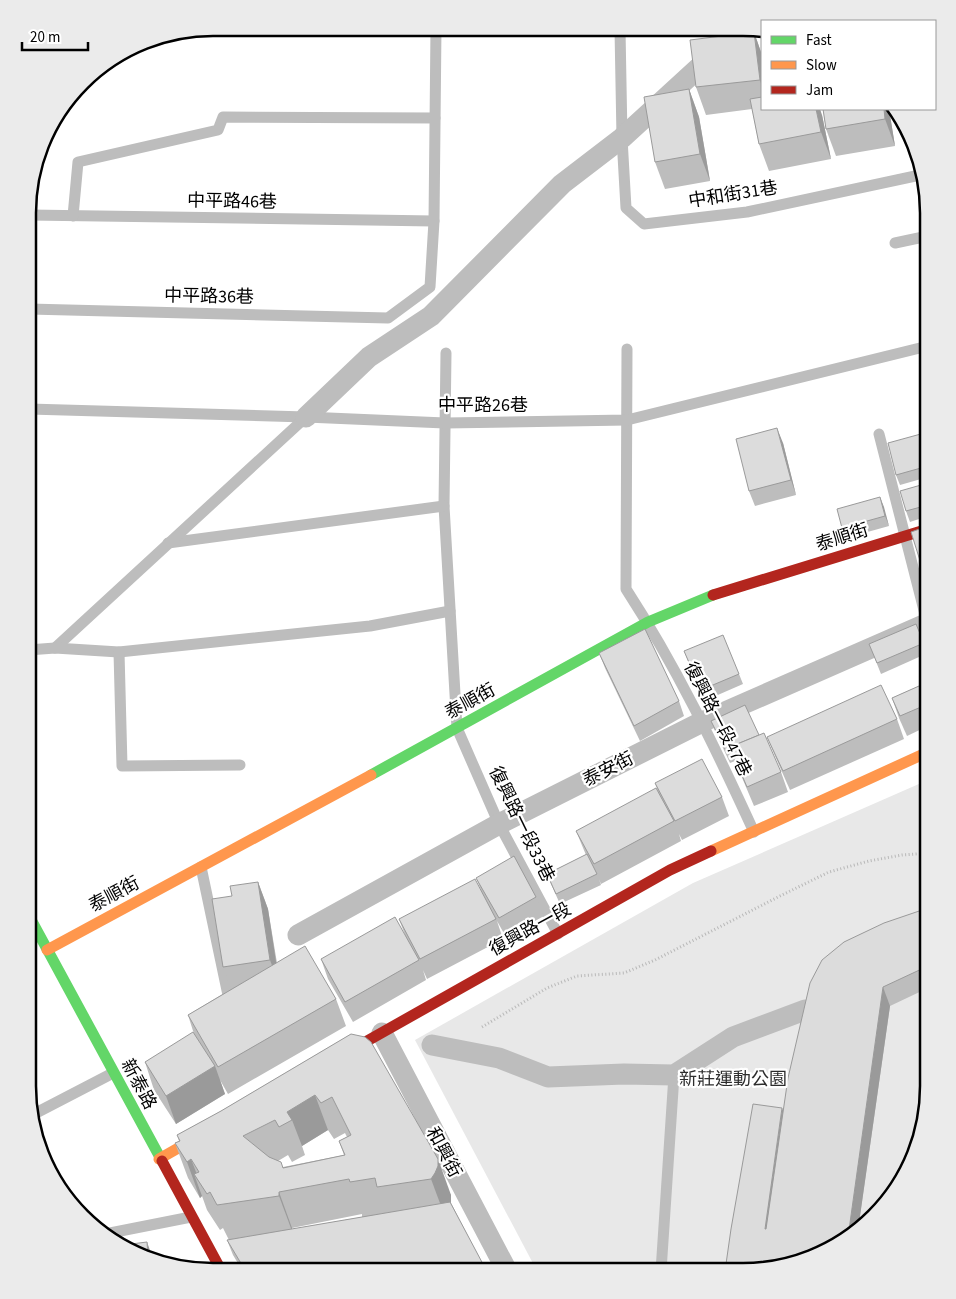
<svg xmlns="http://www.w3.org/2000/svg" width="956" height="1299" font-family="'Source Sans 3','Noto Sans TC',sans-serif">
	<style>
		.green { fill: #e8e8e8 }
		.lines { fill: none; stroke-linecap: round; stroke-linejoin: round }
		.path { stroke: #b8b8b8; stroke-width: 3; stroke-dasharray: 1 2.5; stroke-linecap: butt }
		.lane { stroke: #bdbdbd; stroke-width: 11 }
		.street { stroke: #bdbdbd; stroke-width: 21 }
		.fast { stroke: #63d668; stroke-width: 11 }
		.slow { stroke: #ff974d; stroke-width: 11 }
		.jam { stroke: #b3261e; stroke-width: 11 }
		.wall { fill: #bdbdbd; fill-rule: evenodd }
		.shaded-wall { fill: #9a9a9a }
		.building { fill: #dcdcdc; stroke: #9a9a9a; fill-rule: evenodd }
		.labels { text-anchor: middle; stroke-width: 4.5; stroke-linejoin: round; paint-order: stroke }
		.street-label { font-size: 18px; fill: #000; stroke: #fff }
		.park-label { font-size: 18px; fill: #2d2d2d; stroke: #fff }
		.rim { fill: none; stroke: #000; stroke-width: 2.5 }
	</style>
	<rect width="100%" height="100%" fill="#fff"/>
	<polygon class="green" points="928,780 928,1098 897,1189 866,1225 825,1252 743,1271 537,1271 415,1040 693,883"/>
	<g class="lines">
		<polyline class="path" points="482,1027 547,988 577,976 624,973 655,960 780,896 829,872 869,861 902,855 928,853"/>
		<g class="lane">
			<polyline points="620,29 622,138 626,208 644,224 747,212 920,175"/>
			<polyline points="29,215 434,221"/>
			<polyline points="73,216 78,162 218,130 223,117 435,118"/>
			<polyline points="895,243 928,236"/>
			<polyline points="29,309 388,318 430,287 434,221 436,28"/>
			<path d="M627 349 626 589C676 666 716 749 754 832"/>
			<polyline points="446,353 444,506 457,728 499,824 558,934"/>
			<polyline points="29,409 306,417 445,423 627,420 928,346"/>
			<polyline points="879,434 928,626"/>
			<polyline points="168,543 444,506"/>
			<polyline points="55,648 306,417"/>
			<polyline points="28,650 55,648 119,652 370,626 450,611"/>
			<polyline points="119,652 122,766 240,765"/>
			<polyline points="201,867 228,995"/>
			<polyline points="34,1114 113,1073"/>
			<polyline points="105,1234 191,1217"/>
			<polyline points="661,1271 674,1075"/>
		</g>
		<g class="street">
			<polyline points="306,417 369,357 431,316 562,184 622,138 741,29"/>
			<polyline points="298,935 499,824 702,722 928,623"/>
			<polyline points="382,1033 507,1271"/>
			<polyline points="432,1045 499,1058 548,1077 624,1074 674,1075 733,1037 805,1010"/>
		</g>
		<g class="fast">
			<polyline points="371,775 648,622 713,595"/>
			<polyline points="28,914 162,1161"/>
		</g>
		<g class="slow">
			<polyline points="711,851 928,752"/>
			<polyline points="47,950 371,775"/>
			<polyline points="159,1159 210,1130"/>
		</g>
		<g class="jam">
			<polyline points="713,595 928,529"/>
			<polyline points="337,1058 670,870 711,851"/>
			<polyline points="162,1161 221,1270"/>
		</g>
	</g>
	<g class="wall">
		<polygon points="754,32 762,55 762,109 822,115 831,159 769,171 759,144 752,109 706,115 696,87"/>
		<polygon points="689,89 699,117 710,181 665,189 655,162"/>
		<polygon points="823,109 889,109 895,146 836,156 826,129"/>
		<polygon points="928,432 928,477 900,485 896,475"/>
		<polygon points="783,443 796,495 755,506 749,491"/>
		<polygon points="928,483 928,516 910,522 906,511"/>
		<polygon points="880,497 889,526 846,538 842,528"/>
		<polygon points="924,643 928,653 881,674 869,644"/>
		<polygon points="684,651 739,674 743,684 704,701"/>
		<polygon points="599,653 679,701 684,716 640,741 605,668"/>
		<polygon points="928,682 928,726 907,736 899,718 892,698"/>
		<polygon points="897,719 904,739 790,790 775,756 767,737"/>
		<polygon points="711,721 759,735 781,772 788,792 754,806 735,761 730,763 715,731"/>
		<polygon points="655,783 722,797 729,816 682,840 679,834 681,841 601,884 599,879 601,885 560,904 551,884 547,874 586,855 576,831 658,792"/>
		<polygon points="476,878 536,897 544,916 506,937 497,921 503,939 427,979 423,970 426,980 353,1022 328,979 321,959 405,935 399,919 481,890"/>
		<polygon points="258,882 268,909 277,963 336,999 346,1026 228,1094 220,1080 225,1094 176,1124 154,1090 145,1062 194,1034 188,1015 231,989 223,967 232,896"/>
		<polygon points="928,908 928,988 890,1006 858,1230 825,1252 782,1108 783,1110"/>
		<path d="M351 1034 451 1195V1203L486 1271 242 1270 233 1255 227 1240H229L223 1228 220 1230 207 1210 202 1196 200 1198 188 1178 175 1143 179 1141 177 1135 221 1111ZM328 1130 334 1139 345 1133 347 1137 339 1141 344 1155 283 1167 278 1161 288 1155 292 1162 305 1155 302 1146ZM362 1214V1217L292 1229V1228Z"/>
	</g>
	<g class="shaded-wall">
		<polygon points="754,32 762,55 762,87 760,80"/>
		<polygon points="689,89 699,117 710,181 700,154"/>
		<polygon points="816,109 820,109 822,115 831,159 821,132"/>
		<polygon points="884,109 889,109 895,146 885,119"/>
		<polygon points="777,428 783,443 796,495 791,480"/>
		<polygon points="880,497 884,507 889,526 885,516"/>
		<polygon points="258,882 268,909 280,988 270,960"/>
		<polygon points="883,987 890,1006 858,1230 848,1237"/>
		<polygon points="215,1066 225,1094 176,1124 166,1096"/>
		<polygon points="315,1095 328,1130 302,1146 292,1120 287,1112"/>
		<polygon points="782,1108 790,1128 772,1249 765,1229"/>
		<polygon points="191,1159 201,1185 194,1174 202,1196 200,1198 187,1162"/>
		<polygon points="438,1159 451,1195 451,1202 448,1209 444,1214 431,1179"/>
		<polygon points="279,1192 292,1228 292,1231 279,1196"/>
		<polygon points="147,1242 152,1256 148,1255"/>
	</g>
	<g class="building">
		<polygon points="754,32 760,80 696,87 690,40"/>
		<polygon points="689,89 700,154 655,162 644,97"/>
		<polygon points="762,97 762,109 816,109 821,132 759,144 750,99"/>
		<polygon points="823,109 884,109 885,119 826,129"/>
		<polygon points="777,428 791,480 749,491 736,439"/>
		<polygon points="928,432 928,466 896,475 888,443"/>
		<polygon points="928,483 928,505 906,511 900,491"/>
		<polygon points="880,497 885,516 842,528 837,509"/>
		<polygon points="928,526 928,586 911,532"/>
		<polygon points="916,624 924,643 877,663 869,644"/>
		<polygon points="645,629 679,701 634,726 599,653"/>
		<polygon points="723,635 739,674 701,690 684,651"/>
		<polygon points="928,682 928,704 900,716 892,698"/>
		<polygon points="881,685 897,719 783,771 767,737"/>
		<polygon points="745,705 759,735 730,747 731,751 727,753 711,721"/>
		<polygon points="764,733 781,772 747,787 730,747"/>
		<polygon points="702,759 722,797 675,821 655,783"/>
		<polygon points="656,788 674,821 594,864 576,831"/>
		<polygon points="587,854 597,874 556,894 547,874"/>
		<polygon points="514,856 536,897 499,918 476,878"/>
		<polygon points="475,879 496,919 420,959 399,919"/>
		<polygon points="258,882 270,960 223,967 212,899 232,896 230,886"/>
		<polygon points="928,908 928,966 883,987 848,1237 825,1252 743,1272 725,1271 731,1229 753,1104 782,1108 765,1229 766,1229 788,1078 810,983 822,960 844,942 884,923"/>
		<polygon points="395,917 419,960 345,1002 321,959"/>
		<polygon points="305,946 336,999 218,1067 188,1015"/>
		<polygon points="193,1032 215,1066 166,1096 145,1062"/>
		<path d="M351 1034 365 1037 371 1042 438 1159V1166L435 1173 431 1179 377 1187 375 1178 350 1182 349 1179 279 1192V1196L217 1205 210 1192 207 1194 194 1174 199 1172 191 1159 187 1162 175 1143 180 1141 177 1135 221 1111ZM315 1095 321 1103 332 1097 351 1135 339 1141 345 1155 283 1168 281 1162 269 1157 243 1136 275 1120 279 1127 292 1120 287 1112Z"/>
		<polygon points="450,1202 484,1266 458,1271 245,1270 227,1240"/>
		<polygon points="147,1242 148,1255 123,1245"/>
	</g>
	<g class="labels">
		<g class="street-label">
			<text transform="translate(733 194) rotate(-9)" y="6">中和街31巷</text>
			<text transform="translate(232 201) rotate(1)" y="6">中平路46巷</text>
			<text transform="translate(209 296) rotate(1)" y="6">中平路36巷</text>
			<text x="483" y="411">中平路26巷</text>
			<text transform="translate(842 537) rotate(-17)" y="6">泰順街</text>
			<text transform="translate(470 701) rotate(-29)" y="6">泰順街</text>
			<text transform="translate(718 719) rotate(63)" y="6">復興路一段47巷</text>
			<text transform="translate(608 769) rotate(-27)" y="6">泰安街</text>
			<text transform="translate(522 824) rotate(64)" y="6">復興路一段33巷</text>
			<text transform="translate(114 894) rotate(-28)" y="6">泰順街</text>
			<text transform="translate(530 929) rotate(-29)" y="6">復興路一段</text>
			<text transform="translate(139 1084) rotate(62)" y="6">新泰路</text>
			<text transform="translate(444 1152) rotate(62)" y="6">和興街</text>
		</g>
		<g class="park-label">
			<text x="733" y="1085">新莊運動公園</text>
		</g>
	</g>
	<path d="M0 0H956V1299H0ZM213 36H743A177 177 0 0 1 920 213V1086A177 177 0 0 1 743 1263H213A177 177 0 0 1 36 1086V213A177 177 0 0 1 213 36Z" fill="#ebebeb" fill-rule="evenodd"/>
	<path class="rim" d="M213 36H743A177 177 0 0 1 920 213V1086A177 177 0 0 1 743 1263H213A177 177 0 0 1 36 1086V213A177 177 0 0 1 213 36Z"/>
	<rect x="761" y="20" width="175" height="90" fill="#ffffff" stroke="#999999"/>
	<rect x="771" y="36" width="25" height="8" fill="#63d668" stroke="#999999"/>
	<text x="806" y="45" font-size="15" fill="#000000">Fast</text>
	<rect x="771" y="61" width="25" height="8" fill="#ff974d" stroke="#999999"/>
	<text x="806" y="70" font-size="15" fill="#000000">Slow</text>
	<rect x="771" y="86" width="25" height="8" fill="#b3261e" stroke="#999999"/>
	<text x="806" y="95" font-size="15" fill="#000000">Jam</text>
	<path d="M22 42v8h66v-8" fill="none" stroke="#000000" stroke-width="2.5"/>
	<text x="30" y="42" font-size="15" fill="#000000" stroke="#ffffff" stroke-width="4" paint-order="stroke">20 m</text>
</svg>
